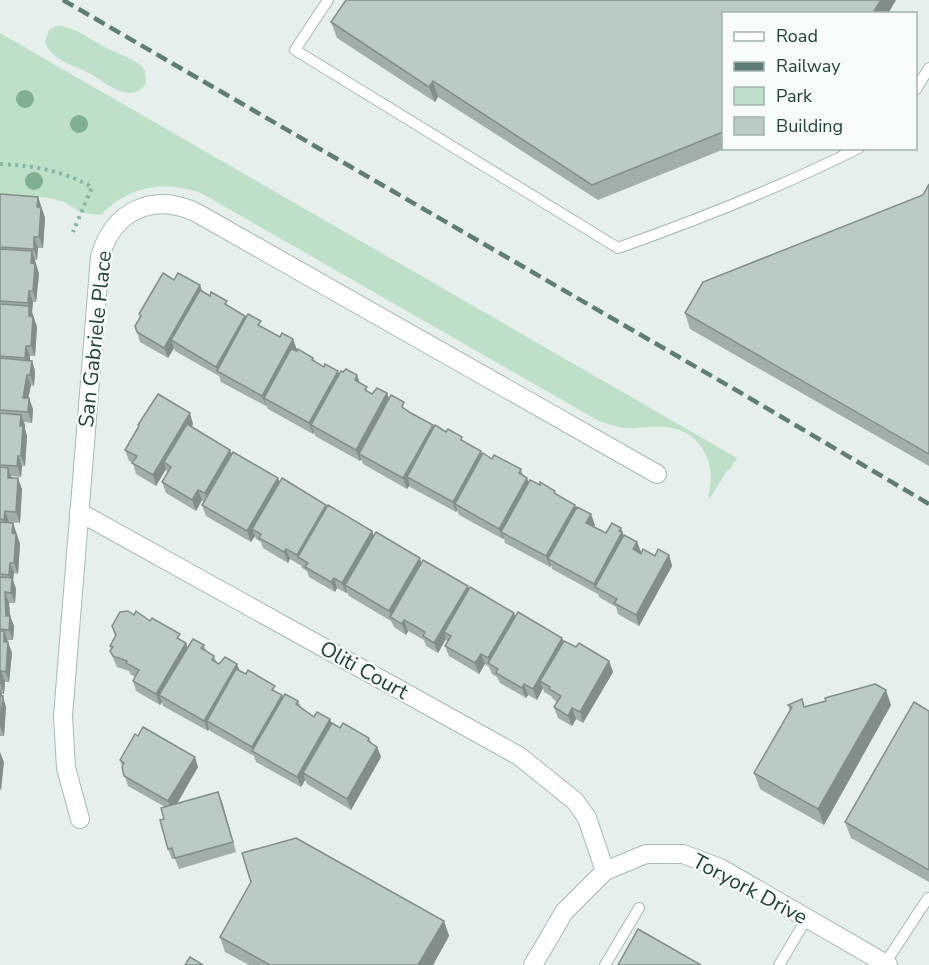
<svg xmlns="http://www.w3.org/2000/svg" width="929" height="965" font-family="'Nunito Sans',sans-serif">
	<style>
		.green { fill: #bfe0c8 }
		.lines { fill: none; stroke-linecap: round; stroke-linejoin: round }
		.service-casing { stroke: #a8b8b2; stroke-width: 12 }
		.minor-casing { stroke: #a8b8b2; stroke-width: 20 }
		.tertiary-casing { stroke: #a8b8b2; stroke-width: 20 }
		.path { stroke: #86b3a5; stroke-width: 4; stroke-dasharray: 3 4.5; stroke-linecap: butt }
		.service { stroke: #fff; stroke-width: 10 }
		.minor { stroke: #fff; stroke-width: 18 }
		.tertiary { stroke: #fff; stroke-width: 18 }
		.rail { stroke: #5f7d75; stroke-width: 4.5; stroke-dasharray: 12 6; stroke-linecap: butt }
		.tree { fill: #80af93 }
		.wall { fill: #a1aea9 }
		.shaded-wall { fill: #838d89 }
		.building { fill: #bbcac4; stroke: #838d89; stroke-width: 1.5 }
		.labels { text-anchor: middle; stroke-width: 5; stroke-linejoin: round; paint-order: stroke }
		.street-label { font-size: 21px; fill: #24423a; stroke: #f7fbf9 }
	</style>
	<rect width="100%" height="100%" fill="#e6efeb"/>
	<g class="green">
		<path d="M57 26H62L77 31 104 47 133 60 142 66 145 71 146 84C131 105 106 83 91 74 74 65 52 61 45 42L49 30Z"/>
		<path d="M0 33 737 458 729 471 728 469 710 498 708 496C717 467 704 434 671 428 655 425 640 429 624 428 615 427 606 423 597 420L201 193C165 180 128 186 101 215L82 213 64 202 49 198 0 194Z"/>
	</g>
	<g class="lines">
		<defs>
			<g id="service">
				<path d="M328 0 295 50 618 248C700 219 781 187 859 148"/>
				<polyline points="916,89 929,68"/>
				<polyline points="605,965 639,908"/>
				<polyline points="779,965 807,918"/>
				<polyline points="884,965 928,898"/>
			</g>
			<g id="minor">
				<polyline points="79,512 519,756 575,801 587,818 605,871"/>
				<path d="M80 819 66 768 63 716 100 257C113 210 154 192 197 213L657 474"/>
			</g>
			<polyline id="tertiary" points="533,965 564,912 605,871 646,854 683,854 720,868 888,965"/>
		</defs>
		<use href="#service" class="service-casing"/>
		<use href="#minor" class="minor-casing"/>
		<use href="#tertiary" class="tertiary-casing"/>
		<path class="path" d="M0 164C35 166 61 170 92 187L73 232"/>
		<use href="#service" class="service"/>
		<use href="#minor" class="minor"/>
		<use href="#tertiary" class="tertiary"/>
		<polyline class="rail" points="63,0 741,393 929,504"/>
	</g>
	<g class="tree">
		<circle cx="25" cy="99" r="9"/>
		<circle cx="79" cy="124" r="9"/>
		<circle cx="34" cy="181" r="9"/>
	</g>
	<g class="wall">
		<polygon points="723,14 723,148 727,148 598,200 438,97 435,102 337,38 331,22"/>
		<polygon points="929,184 929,466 690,329 685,313 923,195"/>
		<polygon points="0,194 38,197 45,218 43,248 38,248 37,260 35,260 39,274 36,302 33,302 32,312 37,327 35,356 30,356 30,361 32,361 35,371 34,386 31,385 28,398 33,409 32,423 24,422 25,429 27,436 25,466 22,466 21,477 11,476 22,489 20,523 9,522 9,523 13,523 20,544 18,574 14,573 13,580 16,589 15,603 9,603 10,616 14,626 13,640 7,640 12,653 9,682 5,682 4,694 2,694 6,707 4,736 0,736"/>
		<polygon points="174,280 202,291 246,318 280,337 293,339 297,350 313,358 315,362 339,375 360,383 369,393 372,394 389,398 434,428 464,441 481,451 482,455 521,469 523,475 529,482 557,494 575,505 576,509 595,525 594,527 606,533 624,536 637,542 641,552 640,554 655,556 669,555 672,566 639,626 618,614 616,607 599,597 598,594 552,569 551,565 550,567 505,543 504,538 503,539 459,515 457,510 456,512 410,487 410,485 407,489 363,464 361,459 360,461 315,436 314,432 313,434 268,409 266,405 266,406 221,382 219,376 175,351 174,348 168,358 140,342 137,332 140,317 139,314"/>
		<polygon points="193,424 192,427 230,450 232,454 327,508 372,531 374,536 420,558 421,563 468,586 469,589 515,617 562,638 564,642 609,661 613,672 583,723 576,719 572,726 558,718 554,707 557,702 553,699 551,696 544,692 543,688 537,700 528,695 526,698 500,683 497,677 492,674 489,667 485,664 479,674 449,656 445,646 447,642 446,639 438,653 426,646 424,640 417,636 408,631 406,635 394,627 391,621 349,596 347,592 346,593 337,588 335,592 309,577 307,571 302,568 301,565 300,565 290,559 288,563 263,548 261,542 256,539 255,536 251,542 206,516 202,505 204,502 202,500 196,511 166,493 162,482 167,473 166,469 156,486 136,474 133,463 129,461 125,450 139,427 138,425"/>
		<polygon points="134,615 150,621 186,643 187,648 204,645 206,651 214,656 217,663 239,670 277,692 283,698 298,701 301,707 314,717 330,719 332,724 340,728 369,738 372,744 377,747 381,757 351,810 307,784 305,780 301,787 256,762 254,756 210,731 209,729 208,731 163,706 162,702 160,705 136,691 133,681 135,677 130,674 129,671 117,667 110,651 111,649 110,646 115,636 112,626"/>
		<polygon points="788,705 805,707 891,705 824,825 760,789 754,773 790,711"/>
		<polygon points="929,711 929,882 851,838 845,822"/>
		<polygon points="120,760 198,767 177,804 222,802 236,852 179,869 175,859 172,859 168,849 164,819 165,807 128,786"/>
		<polygon points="444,921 449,936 433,965 249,965 225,952 220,937"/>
	</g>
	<g class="shaded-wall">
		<polygon points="881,0 896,0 888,14 872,14"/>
		<polygon points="433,81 438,97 435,102 429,87"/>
		<polygon points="38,197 45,218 43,248 39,237 37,207"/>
		<polygon points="34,237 38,248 37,260 34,249"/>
		<polygon points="32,251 39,274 36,302 33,291 31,263"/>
		<polygon points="200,285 204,296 171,340 174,348 168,358 164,348"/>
		<polygon points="29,291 33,302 32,312 37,327 35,356 31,346 29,316 29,307 28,303"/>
		<polygon points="245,316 249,327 218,372 216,367"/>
		<polygon points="293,339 297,350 264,398 266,405 266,406 262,396"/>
		<polygon points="26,346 30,356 29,369 25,358"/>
		<polygon points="32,361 35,371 34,386 30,375"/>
		<polygon points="338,371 342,382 311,425 314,432 313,434 309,423"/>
		<polygon points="27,375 31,385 26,408 23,398"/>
		<polygon points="357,375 361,386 355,380"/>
		<polygon points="387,393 391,404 359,454 361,459 360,461 356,450"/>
		<polygon points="29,398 33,409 32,423 28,412"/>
		<polygon points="190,413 193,424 169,465 164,462 166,469 156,486 153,475"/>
		<polygon points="21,415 25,425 25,429 27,436 25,466 21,456 20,426"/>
		<polygon points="433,425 437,436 407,477 410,485 407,489 403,478"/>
		<polygon points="230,450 234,460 208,504 205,493"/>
		<polygon points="481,451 485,461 455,504 457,510 456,512 453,502"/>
		<polygon points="18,456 22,466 21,477 17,466"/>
		<polygon points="8,468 12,479 8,478"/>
		<polygon points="18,478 22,489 20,523 16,512"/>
		<polygon points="278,478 282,489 252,529 255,536 251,542 247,531"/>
		<polygon points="527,478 531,489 501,532 504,538 503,539 499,529"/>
		<polygon points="198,490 202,500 196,511 192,500"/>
		<polygon points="326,505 330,515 298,557 300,565 297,555"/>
		<polygon points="575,505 579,516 548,559 551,565 550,567 546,556"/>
		<polygon points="5,511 9,522 8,530 4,520"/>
		<polygon points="591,514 595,525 590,533 586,523"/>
		<polygon points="13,523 20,544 18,574 14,563 12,533"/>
		<polygon points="621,528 626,543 595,587 598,595 594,584"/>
		<polygon points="372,531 376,542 345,585 347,592 346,593 342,583"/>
		<polygon points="637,542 641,552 637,560 633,549"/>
		<polygon points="286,549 290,559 288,563 284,552"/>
		<polygon points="669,555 672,566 639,626 636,615"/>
		<polygon points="420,558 423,569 391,618 389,611"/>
		<polygon points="10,563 14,573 13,580 16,589 15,603 11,593 12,583 9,575"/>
		<polygon points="334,578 337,588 335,592 331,582"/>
		<polygon points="468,586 471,596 444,632 446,639 438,653 434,643"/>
		<polygon points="5,592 9,603 10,617 10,616 14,626 13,640 9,630 6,616"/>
		<polygon points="514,613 518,623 490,664 488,658"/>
		<polygon points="404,620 408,631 406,635 402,624"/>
		<polygon points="4,631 12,653 9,682 6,672 4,642"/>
		<polygon points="562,638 566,649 540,681 543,688 537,700 533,689"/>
		<polygon points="186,643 190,654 159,695 162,702 160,705 156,694"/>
		<polygon points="481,654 485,664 479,674 475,663"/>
		<polygon points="609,661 613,672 583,723 580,712"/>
		<polygon points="237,664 241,674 207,721 209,729 208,731 204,721"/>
		<polygon points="1,671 5,682 4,694 0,683"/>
		<polygon points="524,684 528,695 526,698 522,688"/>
		<polygon points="0,688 6,707 4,736 0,726"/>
		<polygon points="886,690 891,705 824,825 818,809"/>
		<polygon points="282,695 286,706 254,752 252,747"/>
		<polygon points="572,708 576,719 572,726 568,716"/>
		<polygon points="330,719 334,730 303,773 305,780 301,787 297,777"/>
		<polygon points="377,747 381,757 351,810 347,799"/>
		<polygon points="0,752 4,762 1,791 0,788"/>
		<polygon points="195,757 198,767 172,812 168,801"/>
		<polygon points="218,792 222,802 236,852"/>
		<polygon points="444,921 449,936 433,965 418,965"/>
	</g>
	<g class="building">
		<polygon points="346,0 881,0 872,14 723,14 723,132 592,185 433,81 429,87 331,22"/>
		<polygon points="929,184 929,454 685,313 703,282 923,195"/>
		<polygon points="0,194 38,197 37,207 41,208 39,237 34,237 34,249 0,247"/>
		<polygon points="0,249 32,251 31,263 35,264 33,291 29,291 28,303 0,301"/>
		<polygon points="163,273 174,280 178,273 200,285 164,348 137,332 135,326 141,316 139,314"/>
		<polygon points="200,290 210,296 211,292 227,301 225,304 245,316 216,367 171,340"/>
		<polygon points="0,304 29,306 29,316 33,317 31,346 26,346 25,358 0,356"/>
		<polygon points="248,314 261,321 258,325 280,337 282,333 293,339 262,396 217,371"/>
		<polygon points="291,349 297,351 298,349 313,358 312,360 324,367 325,364 338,371 309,423 264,398"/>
		<polygon points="0,358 32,361 30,375 27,375 23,398 29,398 28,412 0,410"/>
		<polygon points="346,369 357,375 355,380 367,387 365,390 372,394 377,388 387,393 356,450 311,425 341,371 343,372"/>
		<polygon points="158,394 190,413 153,475 132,463 137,456 125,450 139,426 138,425"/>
		<polygon points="391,395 404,402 402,407 411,413 433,425 403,478 359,454"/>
		<polygon points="0,413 21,415 20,426 23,426 21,456 18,456 17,466 0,465"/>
		<polygon points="187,424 230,450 205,493 198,490 192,500 162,482 171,467 164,462"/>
		<polygon points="435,425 446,432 448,429 462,437 461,440 481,451 453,502 407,477"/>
		<polygon points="233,452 278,478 247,531 202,505"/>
		<polygon points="483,453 492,459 494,455 521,469 519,473 527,478 499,529 455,504"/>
		<polygon points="0,467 8,468 8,478 18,478 16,512 5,511 4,520 0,519"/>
		<polygon points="282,478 326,505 297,555 286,549 284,552 259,538 261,534 252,529"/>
		<polygon points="530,480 540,485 540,482 555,491 554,493 575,505 546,556 501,532"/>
		<polygon points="328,505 372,531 342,583 334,578 331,582 305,567 308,563 298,557"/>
		<polygon points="577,507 591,514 586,523 606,533 612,523 621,528 619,531 622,532 594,584 548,559"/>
		<polygon points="0,522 13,523 12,533 16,534 14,563 10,563 9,575 0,574"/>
		<polygon points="376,532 420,558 389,611 345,585"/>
		<polygon points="624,535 637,542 633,549 641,554 643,549 655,556 658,549 669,555 636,615 614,603 617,599 595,587"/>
		<polygon points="423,560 468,586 434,643 423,636 425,632 413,625 404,620 402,624 390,617"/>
		<polygon points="0,577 12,578 11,593 5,592 6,616 10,616 9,630 0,629"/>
		<polygon points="470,587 514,613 488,658 481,654 475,663 445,646 451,636 444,632"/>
		<polygon points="128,611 134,615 136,611 150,621 152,618 180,634 177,638 186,643 156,694 133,681 139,670 126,663 127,661 113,656 110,651 113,647 110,646 116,635 112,626 120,612"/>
		<polygon points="518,612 562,638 533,689 524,684 522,688 496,673 498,669 488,663"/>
		<polygon points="0,631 4,631 4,642 8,642 6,672 1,671 0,683"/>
		<polygon points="193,639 204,645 201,648 214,656 212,660 219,664 225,657 237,664 204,721 159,695"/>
		<polygon points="564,641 576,647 579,643 609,661 580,712 572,708 568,716 554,707 561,696 549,689 550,687 540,681"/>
		<polygon points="236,669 246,674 248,670 275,686 272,690 282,695 252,747 207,721"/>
		<polygon points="875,684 886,690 818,809 754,773 792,707 788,705 802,699 804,707 826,701 825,698"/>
		<polygon points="285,694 298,701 296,704 314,717 317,712 330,719 297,777 252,751"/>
		<polygon points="0,696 3,696 0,726"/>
		<polygon points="914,702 929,711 929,870 845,822"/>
		<polygon points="332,723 340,728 343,723 369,738 368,741 377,747 347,799 303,773"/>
		<polygon points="143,727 195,757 168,801 124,776 122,767 124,763 120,760 135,734 138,736"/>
		<polygon points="218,792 233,842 175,858 172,848 168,849 160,820 164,819 161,808"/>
		<polygon points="296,838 444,921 418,965 270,965 220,937 251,882 242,853"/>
		<polygon points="638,929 701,965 618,965"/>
		<polygon points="190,957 203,965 185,965"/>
	</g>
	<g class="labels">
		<g class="street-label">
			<text transform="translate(95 339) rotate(-84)" y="7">San Gabriele Place</text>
			<text transform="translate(364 670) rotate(29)" y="7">Oliti Court</text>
			<text transform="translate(750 889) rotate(28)" y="7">Toryork Drive</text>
		</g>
	</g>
	<rect x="722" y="12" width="195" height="138" fill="#f7fbf9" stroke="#a3b1ad" stroke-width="1.5"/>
	<rect x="734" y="32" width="30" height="9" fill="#ffffff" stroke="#a3b1ad" stroke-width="1.5"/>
	<text x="776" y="42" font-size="18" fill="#24423a">Road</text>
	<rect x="734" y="62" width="30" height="9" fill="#5f7d75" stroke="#a3b1ad" stroke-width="1.5"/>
	<text x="776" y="72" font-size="18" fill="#24423a">Railway</text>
	<rect x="734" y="87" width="30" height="18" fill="#bfe0c8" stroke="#a3b1ad" stroke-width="1.5"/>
	<text x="776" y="102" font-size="18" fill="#24423a">Park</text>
	<rect x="734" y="117" width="30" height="18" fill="#bbcac4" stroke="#a3b1ad" stroke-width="1.5"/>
	<text x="776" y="132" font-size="18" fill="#24423a">Building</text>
</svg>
